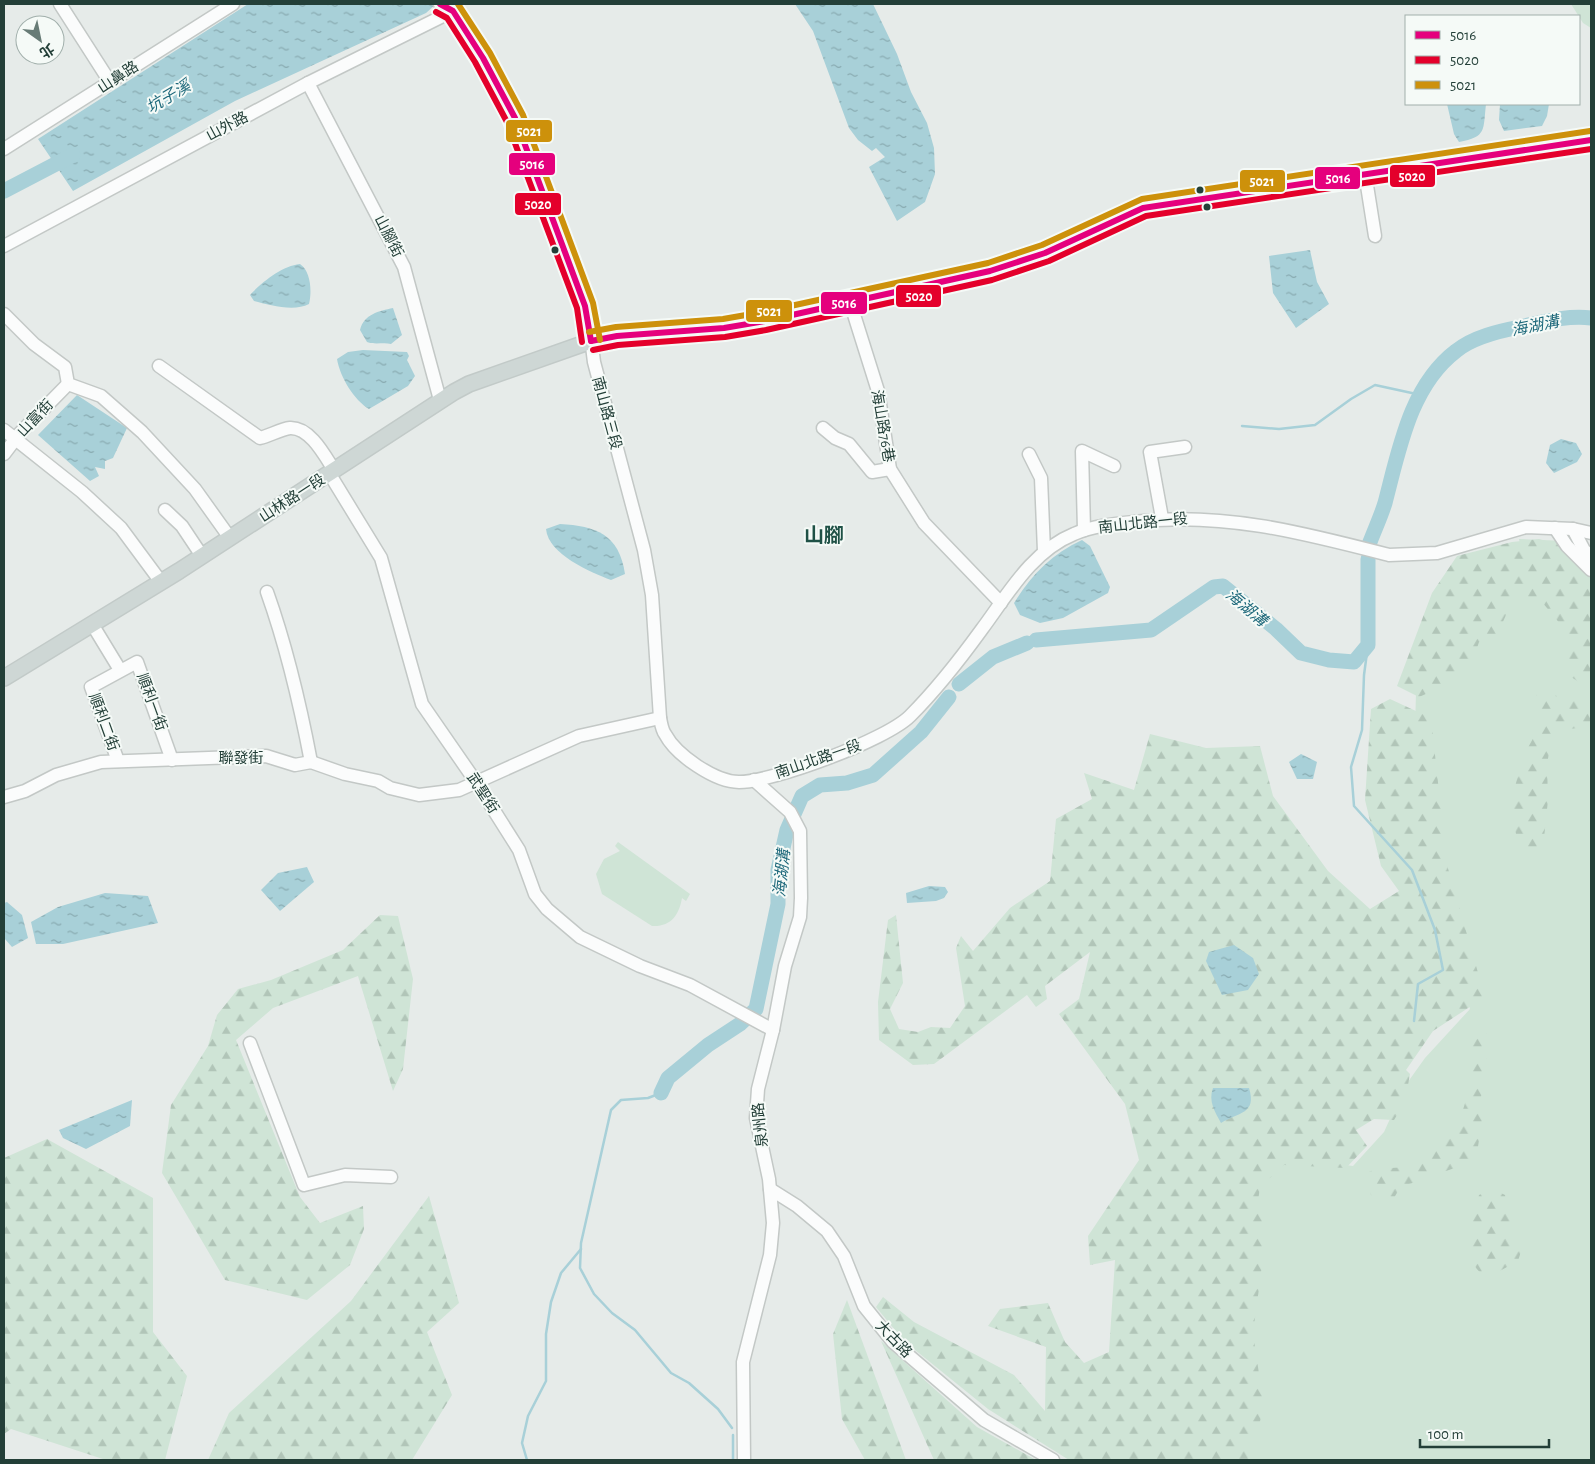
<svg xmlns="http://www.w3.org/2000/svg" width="1595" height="1464" font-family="'Alegreya Sans','Noto Sans TC',sans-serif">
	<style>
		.green { fill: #cfe4d6 }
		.forest { fill: url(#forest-firs) }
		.water { fill: url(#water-ripples) }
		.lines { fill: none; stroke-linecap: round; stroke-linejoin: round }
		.stream { stroke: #a8d0d8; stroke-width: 2.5 }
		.river { stroke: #a8d0d8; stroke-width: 15 }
		.minor-casing { stroke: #c3c8c6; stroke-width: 15 }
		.major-casing { stroke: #c2cac8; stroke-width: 18 }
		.minor { stroke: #fbfcfc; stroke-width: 12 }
		.major { stroke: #ced7d5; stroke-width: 15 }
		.bus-1-casing { stroke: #f5faf7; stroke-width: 10 }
		.bus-2-casing { stroke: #f5faf7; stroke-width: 10 }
		.bus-3-casing { stroke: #f5faf7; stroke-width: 10 }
		.bus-1 { stroke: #e5007d; stroke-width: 6 }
		.bus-2 { stroke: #e4002b; stroke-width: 6 }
		.bus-3 { stroke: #cd910b; stroke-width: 6 }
		.bus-dot { fill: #233f38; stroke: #f5faf7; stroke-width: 2 }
		.labels { text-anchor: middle; stroke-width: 4; stroke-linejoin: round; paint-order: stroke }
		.street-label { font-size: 15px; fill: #233f38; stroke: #f5faf7 }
		.water-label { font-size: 16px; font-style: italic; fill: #1e697b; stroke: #f5faf7 }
		.district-label { font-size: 20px; font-weight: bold; fill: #1f5146; stroke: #f5faf7 }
		.line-badge { stroke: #f5faf7; stroke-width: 2 }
		.badge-label { font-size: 14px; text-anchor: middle; font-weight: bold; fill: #fff }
	</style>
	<defs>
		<pattern id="forest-firs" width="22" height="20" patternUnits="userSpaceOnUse" patternTransform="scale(1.25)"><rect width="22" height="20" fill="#cfe4d6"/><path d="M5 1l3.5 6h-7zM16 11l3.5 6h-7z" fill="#b1c5b8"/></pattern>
		<pattern id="water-ripples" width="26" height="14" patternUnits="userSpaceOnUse" patternTransform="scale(1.25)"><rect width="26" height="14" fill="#a8d0d8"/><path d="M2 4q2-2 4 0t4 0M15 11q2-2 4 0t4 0" fill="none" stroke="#88aab0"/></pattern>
	</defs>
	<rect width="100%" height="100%" fill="#e6ebe9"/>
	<g class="green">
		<polygon points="1571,4 1591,4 1591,28 1583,23"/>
		<polygon points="1519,539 1566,541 1591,548 1591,1460 1240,1460 1248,1191 1287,1157 1353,1166 1384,1132 1405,1086 1425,1058 1470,1009 1414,765 1416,693 1527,577"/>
		<path d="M618 842 690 894 686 901 682 898C679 915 671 927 652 926L602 894 596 874 604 859 620 851 615 846Z"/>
	</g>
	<g class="forest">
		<path d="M1539 539 1558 544 1591 586V688C1571 679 1566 675 1558 654L1566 647V631L1542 602 1526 596 1510 606 1493 644 1479 642 1472 663 1455 685H1446L1419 697 1397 686 1432 593 1457 556 1512 542Z"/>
		<path d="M1550 685 1557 697 1591 705V726L1563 730 1551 742 1547 764 1548 800 1542 857 1532 859 1526 849 1518 843 1510 807 1518 775 1528 769 1524 754C1542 725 1542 720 1535 687Z"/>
		<polygon points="1390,699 1431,718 1447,865 1485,997 1433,1031 1406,1070 1410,1074 1405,1102 1394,1120 1374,1119 1356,1130 1367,1146 1346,1168 1284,1165 1260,1187 1258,1201 1266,1236 1253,1333 1264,1408 1248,1460 1069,1460 988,1409 904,1341 876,1307 883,1297 914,1322 1014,1375 1045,1411 1046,1347 988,1326 1000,1309 1048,1303 1065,1342 1084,1363 1109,1352 1115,1260 1090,1265 1088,1236 1139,1160 1125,1104 1059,1014 1079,999 1090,952 1045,986 1047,999 1036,1007 1027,995 934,1064 913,1065 879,1040 878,1002 888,920 896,915 903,983 890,1009 899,1029 918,1032 931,1027 950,1028 965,1006 956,948 961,936 973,951 1010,908 1050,881 1056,819 1092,799 1084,773 1134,790 1150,734 1206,748 1260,746 1273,796 1328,871 1370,909 1399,891 1381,866 1365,800 1371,709"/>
		<polygon points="380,915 398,916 413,979 403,1069 393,1091 358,976 273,1008 236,1040 300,1197 320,1223 363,1206 364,1229 350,1265 307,1300 225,1280 162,1173 171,1105 208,1046 217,1015 238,989 271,980 343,950"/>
		<path d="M1480 1026 1487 1032V1075L1481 1097 1483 1114 1477 1153 1470 1164C1446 1169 1425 1181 1401 1186L1391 1203 1371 1195 1366 1173 1376 1169 1407 1167 1455 1135 1472 1081 1471 1037Z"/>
		<polygon points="47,1139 153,1198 153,1332 187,1376 165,1460 106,1460 11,1429 4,1434 4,1158"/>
		<path d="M1493 1189 1505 1195 1512 1231 1522 1248 1518 1261 1496 1273 1484 1276C1456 1253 1473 1224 1479 1195Z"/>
		<polygon points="429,1196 459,1303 427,1332 452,1395 412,1460 208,1460 229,1413 351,1301"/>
		<polygon points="847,1300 906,1460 865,1460 842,1419 833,1334"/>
		<polygon points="881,1341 977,1427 1036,1460 934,1460"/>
	</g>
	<g class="water">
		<polygon points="248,4 436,4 426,13 235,101 73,191 38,139"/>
		<polygon points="795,4 873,4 897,54 911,92 927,123 934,148 935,174 925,202 897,221 869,167 885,157 876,148 872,151 858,140 849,128 813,31"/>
		<path d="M1447 104H1486C1483 130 1487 137 1459 142L1454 134Z"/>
		<polygon points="1500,104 1549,104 1547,116 1542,126 1504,131 1499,120"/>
		<polygon points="1310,250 1317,282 1329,304 1296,328 1273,293 1269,256"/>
		<path d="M300 264C311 271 312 292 309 304 294 312 269 305 254 301L250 295C262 282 282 266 300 264Z"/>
		<path d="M393 308 402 335 391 344C384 342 375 345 367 342L360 330C364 314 379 311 393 308Z"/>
		<path d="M363 350 407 352 409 356 407 360 415 376 408 386 369 409C354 400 340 377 337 359L348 352Z"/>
		<polygon points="77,395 127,428 113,458 105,461 105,469 95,467 99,476 90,481 38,435"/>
		<polygon points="1561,439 1576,443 1582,454 1577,462 1554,473 1546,463 1550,445"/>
		<path d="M560 524C596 526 619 534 625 574L611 580C590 572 548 554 546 529Z"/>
		<path d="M1082 540 1090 546 1110 587 1108 593 1063 618 1040 623 1020 615 1014 603C1031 575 1052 554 1082 540Z"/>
		<polygon points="1301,754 1317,762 1313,779 1297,779 1289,762"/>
		<polygon points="307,867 314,882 280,911 261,890 278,873"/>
		<polygon points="929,886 945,887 948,892 944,898 936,901 907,903 906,893"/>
		<polygon points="105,893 148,896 158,923 63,944 36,944 31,922 58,907"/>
		<polygon points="7,902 22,915 28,938 12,947 4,938 4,903"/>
		<polygon points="1234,945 1253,958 1259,974 1248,990 1222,995 1206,961 1209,952"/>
		<path d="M1213 1088H1249C1257 1114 1239 1112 1221 1123 1215 1112 1208 1101 1213 1088Z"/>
		<polygon points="132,1100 130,1126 86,1149 63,1138 59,1130"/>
	</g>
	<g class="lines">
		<g class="stream">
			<polyline points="1242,426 1279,429 1315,425 1351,399 1375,385 1421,395"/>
			<polyline points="1368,645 1364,675 1362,730 1351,767 1354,806 1412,870 1435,930 1443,970 1418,984 1414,1021"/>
			<polyline points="661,1093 648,1098 621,1100 611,1110 581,1243 580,1268 594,1294 612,1313 635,1330 671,1373 689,1383 718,1409 732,1428"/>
			<polyline points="733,1435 733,1460"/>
			<polyline points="527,1460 522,1443 528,1416 546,1381 546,1334 551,1302 561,1273 581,1249"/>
		</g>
		<g class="river">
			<polyline points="4,191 73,155"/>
			<path d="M1370 542C1375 529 1381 516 1385 503 1399 450 1410 386 1456 351 1473 337 1499 331 1520 327 1543 322 1567 315 1591 318"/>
			<polyline points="1036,640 1151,630 1214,587 1223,586 1276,629 1301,653 1329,660 1354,662 1368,645 1368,559"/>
			<polyline points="959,684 993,657 1027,643"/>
			<polyline points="661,1093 668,1078 708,1045 740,1024 756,1009 778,904 778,870 787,830 802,796 820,785 847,783 873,775 921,732 949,697"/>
		</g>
		<defs>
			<g id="minor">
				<polyline points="60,4 110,82"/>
				<polyline points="440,4 453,11"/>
				<path d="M452 4 453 11 483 58 515 118 585 306 589 322 594 362 644 550 652 595 660 718C661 723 662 730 665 734 676 755 715 782 739 782 773 782 886 740 910 716 935 691 961 658 982 629 1008 594 1032 551 1074 534 1092 526 1113 524 1133 522 1221 511 1304 533 1389 555L1437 553 1526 527 1573 529 1591 533"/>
				<polyline points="308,83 404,267 440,400"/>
				<polyline points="4,149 233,4"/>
				<polyline points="1365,173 1375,236"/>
				<polyline points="4,246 308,83 453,11"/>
				<polyline points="850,302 878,391 890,469 924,523 1001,603"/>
				<polyline points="4,314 34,344 65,367 68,384 101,396 142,432 195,489 230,538"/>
				<path d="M159 366 260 438C269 436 281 429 290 428 310 427 325 456 334 470"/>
				<polyline points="823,428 835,438 849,444 872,472 890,469"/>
				<polyline points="4,430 82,492 121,528 161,582"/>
				<polyline points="4,454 20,433 68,384"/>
				<polyline points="1029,454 1041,478 1044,551"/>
				<polyline points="329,473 381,558 422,704 476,782 519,850 535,894 547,909 580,937 640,966 690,985 773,1030"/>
				<polyline points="165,510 182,526 202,556"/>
				<polyline points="1162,518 1150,452 1185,447"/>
				<polyline points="1555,528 1567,546 1591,570"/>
				<polyline points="1573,529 1584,550 1591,556"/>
				<polyline points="1084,530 1082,451 1114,466"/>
				<path d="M267 592C287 648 300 704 311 762"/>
				<polyline points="92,624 120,670"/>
				<polyline points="118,761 91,687 137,662 172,760"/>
				<polyline points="4,797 25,791 56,775 101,762 266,756 295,765 311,762 345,774 378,781 390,788 419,795 459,790 579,736 660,718"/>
				<polyline points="250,1043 304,1185 345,1175 391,1177"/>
				<polyline points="770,1189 797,1206 827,1231 844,1256 864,1306 893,1342 984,1420 1053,1460"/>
				<polyline points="744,1460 743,1362 770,1255 773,1223 769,1179 756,1118 758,1089 773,1030 785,966 800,917 801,898 800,831 790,812 754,780"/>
			</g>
			<polyline id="major" points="4,678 179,571 454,392 469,384 591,341 617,336 724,328 765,321 990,271 1045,253 1143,208 1312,181 1591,140"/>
		</defs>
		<use href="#minor" class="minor-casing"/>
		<use href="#major" class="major-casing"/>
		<use href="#minor" class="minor"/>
		<use href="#major" class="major"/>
		<defs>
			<g id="bus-1">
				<polyline points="440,4 453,11 483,58 515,118 585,306 591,341"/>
				<polyline points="591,341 617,336 724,328 765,321 990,271 1045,253 1143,208 1591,140"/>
			</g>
			<g id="bus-2">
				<polyline points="436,12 447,18 475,62 507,122 577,308 582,342"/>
				<polyline points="593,350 618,345 725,337 766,330 992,280 1049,261 1146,216 1591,149"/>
			</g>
			<g id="bus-3">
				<polyline points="458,4 490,53 523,115 593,303 600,340"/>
				<polyline points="589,332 616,327 723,319 763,312 988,263 1042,245 1142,199 1590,131"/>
			</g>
		</defs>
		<use href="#bus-1" class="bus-1-casing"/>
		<use href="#bus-2" class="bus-2-casing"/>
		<use href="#bus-3" class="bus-3-casing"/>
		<use href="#bus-1" class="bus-1"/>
		<use href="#bus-2" class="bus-2"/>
		<use href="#bus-3" class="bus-3"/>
	</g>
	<g class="bus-dot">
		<circle cx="1200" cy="190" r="4.5"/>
		<circle cx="1207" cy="207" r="4.5"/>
		<circle cx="555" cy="250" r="4.5"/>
	</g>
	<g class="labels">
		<g class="street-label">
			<text transform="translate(118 77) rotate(-33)" y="5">山鼻路</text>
			<text transform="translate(227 126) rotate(-28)" y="5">山外路</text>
			<text transform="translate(389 236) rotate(63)" y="5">山腳街</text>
			<text transform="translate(607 413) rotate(75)" y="5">南山路三段</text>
			<text transform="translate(35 418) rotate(-47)" y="5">山富街</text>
			<text transform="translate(883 426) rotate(80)" y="5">海山路76巷</text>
			<text transform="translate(292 498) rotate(-33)" y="5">山林路一段</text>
			<text transform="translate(1143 523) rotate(-6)" y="5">南山北路一段</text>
			<text transform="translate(152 702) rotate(70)" y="5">順利一街</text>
			<text transform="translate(104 722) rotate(70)" y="5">順利二街</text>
			<text x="241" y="763">聯發街</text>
			<text transform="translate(818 759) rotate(-19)" y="5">南山北路一段</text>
			<text transform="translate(483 793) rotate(57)" y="5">武聖街</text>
			<text transform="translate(760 1125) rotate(-96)" y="5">泉州路</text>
			<text transform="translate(894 1339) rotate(46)" y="5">大古路</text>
		</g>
		<g class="water-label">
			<text transform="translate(168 96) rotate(-31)" y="6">坑子溪</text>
			<text transform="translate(1535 325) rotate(-11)" y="6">海湖溝</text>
			<text transform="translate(1247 607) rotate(40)" y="6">海湖溝</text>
			<text transform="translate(781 873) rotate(-84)" y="6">海湖溝</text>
		</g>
		<g class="district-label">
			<text x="824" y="542">山腳</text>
		</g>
	</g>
	<g class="line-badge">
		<rect x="505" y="119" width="48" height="24" rx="5" fill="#cd910b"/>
		<rect x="508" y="152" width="48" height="24" rx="5" fill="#e5007d"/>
		<rect x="1389" y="164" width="47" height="24" rx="5" fill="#e4002b"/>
		<rect x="1314" y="166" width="47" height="24" rx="5" fill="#e5007d"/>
		<rect x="1239" y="169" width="47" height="24" rx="5" fill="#cd910b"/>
		<rect x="514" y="192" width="48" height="24" rx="5" fill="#e4002b"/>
		<rect x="895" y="284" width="47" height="24" rx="5" fill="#e4002b"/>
		<rect x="820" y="291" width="48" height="24" rx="5" fill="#e5007d"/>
		<rect x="745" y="299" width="48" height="24" rx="5" fill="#cd910b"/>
	</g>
	<g class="badge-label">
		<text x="529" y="136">5021</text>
		<text x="532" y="169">5016</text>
		<text x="1412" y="181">5020</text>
		<text x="1338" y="183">5016</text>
		<text x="1262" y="186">5021</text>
		<text x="538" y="209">5020</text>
		<text x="919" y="301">5020</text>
		<text x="844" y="308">5016</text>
		<text x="769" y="316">5021</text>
	</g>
	<rect width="1595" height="1464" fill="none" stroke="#233f38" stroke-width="10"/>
	<rect x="1405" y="15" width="175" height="90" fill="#f5faf7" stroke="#a1afab"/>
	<rect x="1415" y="31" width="25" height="8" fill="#e5007d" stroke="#a1afab"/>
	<text x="1450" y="40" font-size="15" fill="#233f38">5016</text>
	<rect x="1415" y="56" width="25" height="8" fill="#e4002b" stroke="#a1afab"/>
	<text x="1450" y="65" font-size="15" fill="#233f38">5020</text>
	<rect x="1415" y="81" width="25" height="8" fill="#cd910b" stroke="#a1afab"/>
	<text x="1450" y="90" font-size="15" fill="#233f38">5021</text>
	<g transform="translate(40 40) rotate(147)"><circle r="24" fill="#f5faf7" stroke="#a1afab"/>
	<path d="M0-4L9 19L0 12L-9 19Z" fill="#677b76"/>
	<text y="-8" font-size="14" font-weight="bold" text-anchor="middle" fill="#233f38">北</text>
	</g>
	<path d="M1420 1439v8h129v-8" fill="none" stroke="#233f38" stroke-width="2.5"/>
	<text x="1428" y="1439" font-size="15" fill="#233f38" stroke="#f5faf7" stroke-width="4" paint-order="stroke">100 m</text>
</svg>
